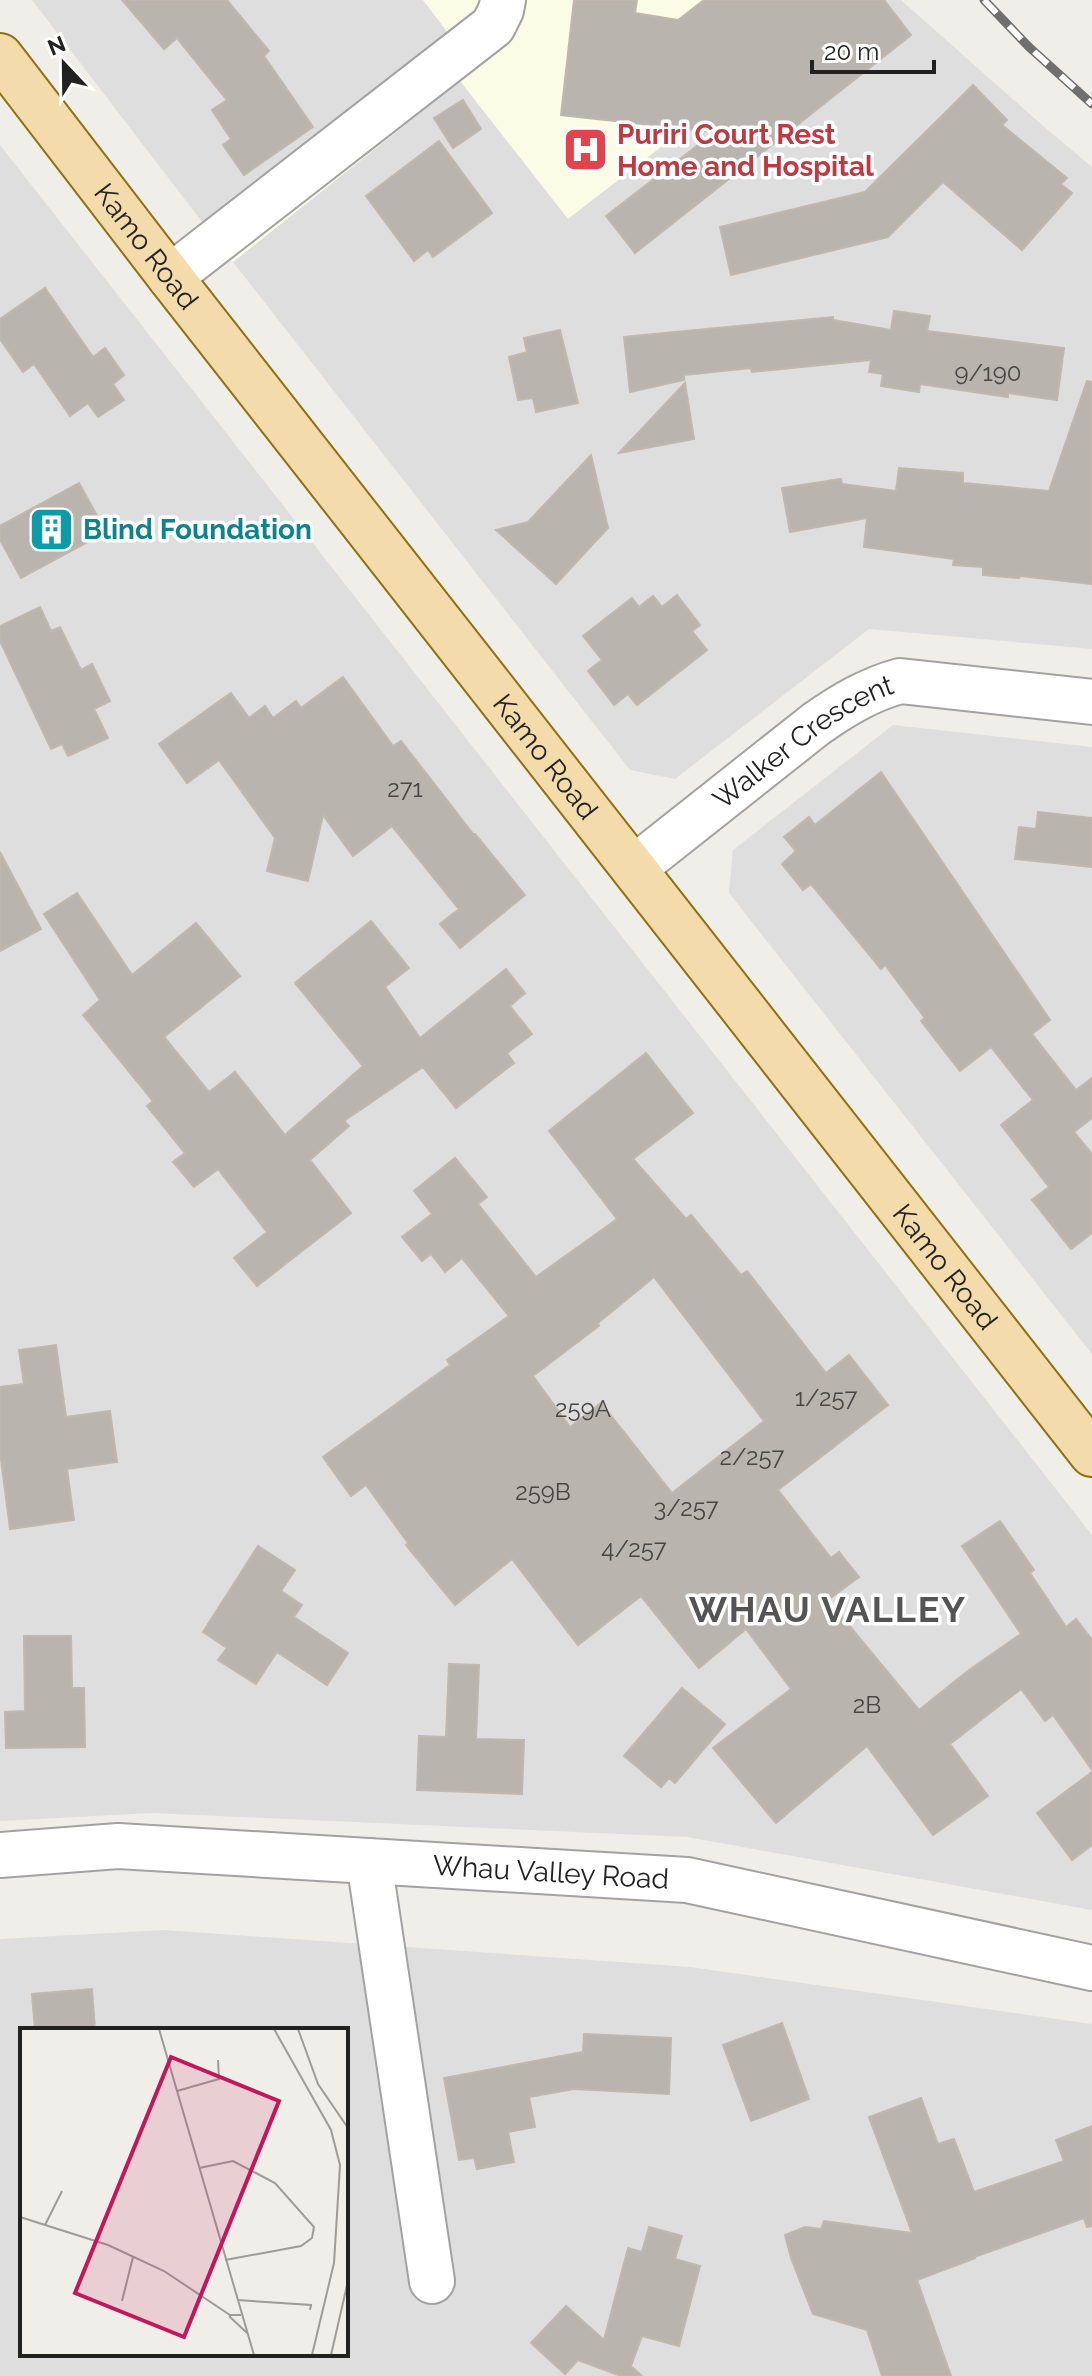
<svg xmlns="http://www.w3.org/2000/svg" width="1092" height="2376" font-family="Raleway,sans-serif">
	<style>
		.residential { fill: #dfdede; fill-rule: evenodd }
		.education { fill: #fafce6 }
		.building { fill: #bab4ae; stroke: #c1b7ac; stroke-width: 2; fill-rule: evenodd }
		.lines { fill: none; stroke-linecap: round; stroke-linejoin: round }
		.minor-casing { stroke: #a2a2a2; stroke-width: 48 }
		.major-casing { stroke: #8e7010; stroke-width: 48 }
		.minor { stroke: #fff; stroke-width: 44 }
		.major { stroke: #f3dbab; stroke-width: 44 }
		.rail-casing { stroke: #6f6f6f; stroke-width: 9 }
		.rail { stroke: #fff; stroke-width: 6; stroke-dasharray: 18; stroke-linecap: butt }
		.labels { text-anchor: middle; stroke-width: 7; stroke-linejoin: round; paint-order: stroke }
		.number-label { font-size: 24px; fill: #474644 }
		.health-label { font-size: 28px; font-weight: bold; fill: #be3a42; stroke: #fff; text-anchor: start }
		.street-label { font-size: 28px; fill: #212121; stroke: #fff }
		.culture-label { font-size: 28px; font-weight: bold; fill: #0d838f; stroke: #fff; text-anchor: start }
		.district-label { font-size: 36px; font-weight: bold; letter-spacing: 2px; fill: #545454; stroke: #fff }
		.inset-road { fill: none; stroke: #9d9c99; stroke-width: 2 }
		.view { fill: #c2185b; fill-opacity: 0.15; stroke: #c2185b; stroke-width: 4 }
		.inset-edge { fill: none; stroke: #212121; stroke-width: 4 }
	</style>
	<rect width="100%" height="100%" fill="#f0eee9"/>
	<g class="residential">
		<polygon points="32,0 423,0 453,39 206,227"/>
		<polygon points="851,0 901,0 1042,125 1092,167 1092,649 869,629 675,779 630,770 233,262 460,81"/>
		<polygon points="0,145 1092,1535 1092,1910 687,1837 153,1813 0,1821"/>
		<polygon points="893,725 1092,747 1092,1354 729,893 733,850"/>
		<path d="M164 1930 690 1967 1092 2024V2376H0V1939ZM22 2030H346V2354H22Z"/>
	</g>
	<polygon class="education" points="423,0 851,0 568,219 460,81 233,262 206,227 452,38"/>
	<g class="building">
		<polygon points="122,0 227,0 269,51 264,56 313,127 244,175 223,145 231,139 212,110 227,100 177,38 164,49"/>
		<polygon points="574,0 637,0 635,13 678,20 704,0 884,0 911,35 635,253 606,216 715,132 561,115"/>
		<polygon points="973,85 1007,120 1002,125 1067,178 1061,184 1072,193 1022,250 943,182 888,237 731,275 720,227 865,192"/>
		<polygon points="463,100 481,129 453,148 434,118"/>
		<polygon points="439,141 492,213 433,257 428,250 414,261 366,196"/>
		<polygon points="45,288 93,357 105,348 124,375 113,384 124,400 98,417 88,403 70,416 34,364 23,372 0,339 0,319"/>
		<polygon points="894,311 930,316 927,331 1064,348 1057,400 1008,393 1008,397 920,384 919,392 881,386 883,374 869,372 871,360 752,372 751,368 684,375 684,380 630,392 624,337 833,317 833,320 891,330"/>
		<polygon points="560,330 578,403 536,412 533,398 518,400 509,357 527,352 524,338"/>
		<polygon points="1087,381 1092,382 1092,584 1020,576 1019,578 983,575 983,567 953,565 954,559 864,547 867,518 790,532 782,488 841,479 842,484 896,491 899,468 963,473 963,483 1049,491"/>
		<polygon points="685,383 694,439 619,453"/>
		<polygon points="591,455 608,528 556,584 496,530 528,522"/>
		<polygon points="79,483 106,532 21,578 0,540 0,526"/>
		<polygon points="677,595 700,625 692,631 707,650 637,705 628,694 614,705 588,671 602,660 583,636 632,598 639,607 653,596 662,607"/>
		<polygon points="40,607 51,631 60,627 81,670 92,664 110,701 94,709 108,738 68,756 62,744 51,749 0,641 0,626"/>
		<polygon points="343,677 393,746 401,741 474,835 475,834 525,895 460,948 440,924 459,909 392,826 353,856 323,815 308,881 267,871 275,838 219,760 187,783 159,744 231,693 249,718 265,706 273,718 296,701 301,708"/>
		<polygon points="881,772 1050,1020 1032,1034 1076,1090 1092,1078 1092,1118 1074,1132 1092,1154 1092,1233 1071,1249 1032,1200 1049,1187 1001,1125 1033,1100 991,1047 960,1071 921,1021 925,1018 885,965 881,969 811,884 803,890 782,864 796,851 784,837 809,817 815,825"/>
		<polygon points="1038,812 1092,818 1092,867 1015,859 1019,827 1036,829"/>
		<polygon points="0,852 41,929 0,951"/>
		<polygon points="77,893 132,975 196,923 240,976 164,1037 209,1092 235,1072 285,1135 363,1066 295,983 371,921 409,968 385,987 420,1038 506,969 525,993 510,1006 532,1034 507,1053 514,1063 456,1108 423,1067 344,1121 349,1126 310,1160 351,1213 257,1286 234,1258 267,1232 218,1169 194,1187 173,1162 185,1153 147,1106 153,1101 83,1015 100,1000 44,914"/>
		<path d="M646 1053 693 1113 633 1159 686 1219 691 1215 741 1275 747 1271 826 1373 849 1355 888 1405 778 1490 831 1558 839 1552 859 1577 828 1600 919 1710 969 1670 1021 1634 962 1546 1000 1521 1034 1570 1030 1573 1066 1627 1076 1619 1092 1640V1770L1053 1715 1045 1721 1021 1689 950 1744 988 1796 933 1835 867 1746 776 1823 713 1748 791 1689 746 1629 699 1668 641 1596 578 1645 512 1559 455 1605 406 1545 408 1543 366 1485 351 1496 323 1457 450 1365 447 1360 509 1316 462 1258 445 1272 431 1254 422 1261 402 1237 432 1214 414 1191 455 1158 487 1197 478 1204 536 1277 617 1219 549 1131ZM654 1277 764 1421 672 1493 601 1403 570 1427 533 1376 599 1326 598 1323Z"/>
		<polygon points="56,1345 66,1417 110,1411 117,1462 67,1469 74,1520 10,1529 0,1452 0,1387 24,1384 19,1350"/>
		<polygon points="258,1546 295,1570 281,1591 302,1605 294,1617 348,1653 327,1685 277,1652 256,1684 218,1660 227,1648 203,1632"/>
		<polygon points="24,1636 71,1636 72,1688 84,1688 85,1747 6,1748 5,1712 25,1711"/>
		<polygon points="449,1664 479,1665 476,1739 524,1740 522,1794 417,1790 419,1736 446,1737"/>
		<polygon points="682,1688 725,1724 675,1783 669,1778 661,1787 624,1756"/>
		<polygon points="1092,1772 1092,1845 1072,1860 1037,1813"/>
		<polygon points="92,1989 95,2030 35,2030 32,1994"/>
		<polygon points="782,2023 809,2099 751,2121 723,2045"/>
		<polygon points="584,2034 671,2038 669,2094 574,2089 529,2097 535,2127 508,2132 514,2162 477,2169 474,2158 459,2160 444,2078 583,2052"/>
		<polygon points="921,2098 938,2144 954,2139 974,2192 1064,2161 1056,2140 1092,2126 1092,2226 1087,2227 1084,2218 974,2257 975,2258 917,2280 951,2376 882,2376 867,2330 813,2314 791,2258 785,2235 805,2227 821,2229 824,2221 912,2233 869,2117"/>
		<polygon points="649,2227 682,2236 675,2259 700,2266 679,2346 642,2336 631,2366 642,2376 621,2376 578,2360 565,2374 531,2343 566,2306 604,2340 628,2248 642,2252"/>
	</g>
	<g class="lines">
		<defs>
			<g id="minor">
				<polyline points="170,277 493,26 501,10 503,0"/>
				<path id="s1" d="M634 868 816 724C843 705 868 690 900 681L1092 702"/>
				<path id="s2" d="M0 1855 118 1846 687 1880 1092 1968"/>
				<polyline points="369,1861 432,2281"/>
			</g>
			<g id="major">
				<path id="s3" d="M0 56 170 277 1092 1454"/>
			</g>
		</defs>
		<use href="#minor" class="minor-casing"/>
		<use href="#major" class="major-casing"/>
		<use href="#minor" class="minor"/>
		<use href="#major" class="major"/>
		<defs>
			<polyline id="rail" points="984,0 1029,47 1092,104"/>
		</defs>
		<use href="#rail" class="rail-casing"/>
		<use href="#rail" class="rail"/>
	</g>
	<defs>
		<symbol id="hospital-square" viewBox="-11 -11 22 22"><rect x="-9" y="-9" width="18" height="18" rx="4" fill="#e0444e" stroke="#fff"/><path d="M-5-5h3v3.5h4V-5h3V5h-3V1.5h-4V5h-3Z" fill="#fff"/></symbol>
		<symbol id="building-square" viewBox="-11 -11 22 22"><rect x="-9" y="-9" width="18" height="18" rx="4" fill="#0f9aa8" stroke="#fff"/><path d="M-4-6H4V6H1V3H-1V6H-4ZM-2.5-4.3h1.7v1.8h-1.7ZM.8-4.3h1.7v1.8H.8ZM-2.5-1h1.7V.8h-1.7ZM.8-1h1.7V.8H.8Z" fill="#fff"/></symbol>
	</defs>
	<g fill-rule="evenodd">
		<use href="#hospital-square" x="560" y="124" width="51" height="51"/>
		<use href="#building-square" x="26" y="504" width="51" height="51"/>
	</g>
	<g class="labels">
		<g class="number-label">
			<text x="988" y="381">9/190</text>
			<text x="405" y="797">271</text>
			<text x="826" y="1406">1/257</text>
			<text x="583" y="1417">259A</text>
			<text x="752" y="1465">2/257</text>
			<text x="543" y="1500">259B</text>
			<text x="686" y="1516">3/257</text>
			<text x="634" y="1557">4/257</text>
			<text x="867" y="1713">2B</text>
		</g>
		<g class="health-label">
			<text x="617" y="144">Puriri Court Rest<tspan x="617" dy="32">Home and Hospital</tspan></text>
		</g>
		<g class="street-label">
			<text dy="10" stroke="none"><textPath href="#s3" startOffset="240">Kamo Road</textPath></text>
			<text dy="10" stroke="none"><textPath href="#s1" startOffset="212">Walker Crescent</textPath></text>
			<text dy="10" stroke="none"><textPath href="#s3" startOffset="888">Kamo Road</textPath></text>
			<text dy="10" stroke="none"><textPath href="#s3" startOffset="1536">Kamo Road</textPath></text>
			<text dy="10" stroke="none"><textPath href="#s2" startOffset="552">Whau Valley Road</textPath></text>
		</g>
		<g class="culture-label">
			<text x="83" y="539">Blind Foundation</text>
		</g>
		<g class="district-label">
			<text x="828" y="1622">WHAU VALLEY</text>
		</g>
	</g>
	<g transform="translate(20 2028)">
		<rect width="328" height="328" fill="#f0eee9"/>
		<path class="inset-road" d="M139 1 234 327M254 1 311 102 320 137 314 235 292 327M278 1 298 56 328 100M157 63 199 51 198 32M179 140 213 133 255 155 294 199 292 210 281 218 205 232M0 189 88 217 144 243 210 287H221M25 197 42 163M217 272 291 277 290 282M102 273 113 229M209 288 227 305M311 327 328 253"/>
		<path class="view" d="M151 29 259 73 164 309 55 265Z"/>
		<rect width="328" height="328" class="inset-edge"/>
	</g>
	<g transform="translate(64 64) rotate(338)" stroke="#ffffff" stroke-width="6" paint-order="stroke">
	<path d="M0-6L14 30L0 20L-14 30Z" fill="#212121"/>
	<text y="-12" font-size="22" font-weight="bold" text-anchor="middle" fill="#212121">N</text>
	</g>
	<path d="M812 60v12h122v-12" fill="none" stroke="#212121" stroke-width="4"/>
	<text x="824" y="60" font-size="24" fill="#212121" stroke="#ffffff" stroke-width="6" paint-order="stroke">20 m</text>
</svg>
